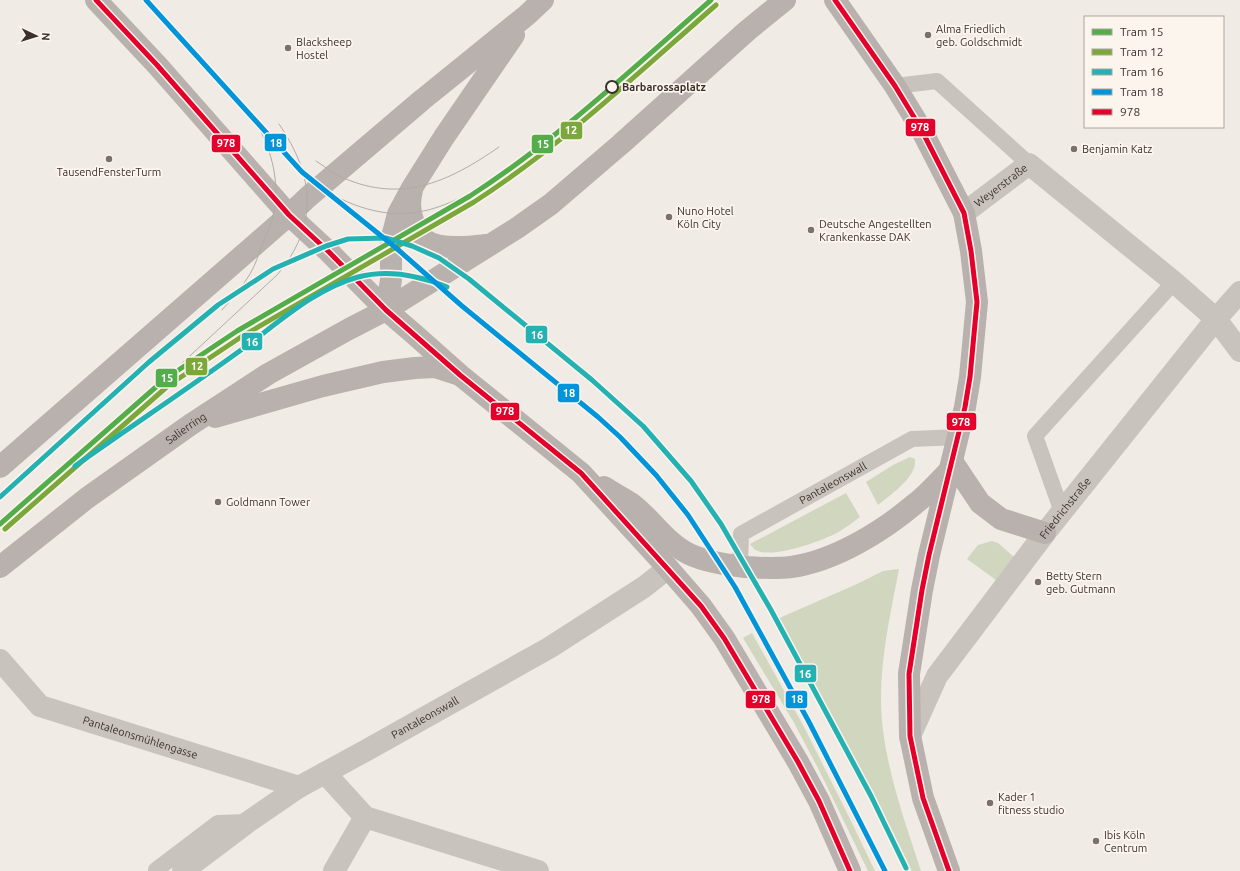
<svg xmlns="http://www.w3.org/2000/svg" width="1240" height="871" font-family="Ubuntu,sans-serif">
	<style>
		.green { fill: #d1d6bf }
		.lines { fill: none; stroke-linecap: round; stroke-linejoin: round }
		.service { stroke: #c9c3be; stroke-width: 16 }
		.minor { stroke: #c9c3be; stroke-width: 22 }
		.primary { stroke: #b8b1ad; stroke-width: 22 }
		.tram { stroke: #b1aca8; stroke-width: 1 }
		.bus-1-casing { stroke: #fbf5ee; stroke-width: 8 }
		.bus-1 { stroke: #e4002b; stroke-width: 5 }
		.tram-1-casing { stroke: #fbf5ee; stroke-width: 8 }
		.tram-2-casing { stroke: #fbf5ee; stroke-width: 8 }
		.tram-3-casing { stroke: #fbf5ee; stroke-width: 8 }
		.tram-4-casing { stroke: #fbf5ee; stroke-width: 8 }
		.tram-1 { stroke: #54ad4b; stroke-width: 5 }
		.tram-2 { stroke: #7ca83b; stroke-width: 5 }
		.tram-3 { stroke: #24b1b2; stroke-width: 5 }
		.tram-4 { stroke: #0095da; stroke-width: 5 }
		.poi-dot { fill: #7a716c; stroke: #fbf5ee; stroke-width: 1.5 }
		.stop-dot { fill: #fbf5ee; stroke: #3b302b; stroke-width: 2 }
		.labels { text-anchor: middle; stroke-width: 3.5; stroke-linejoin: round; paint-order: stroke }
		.poi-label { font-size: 11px; fill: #3b302b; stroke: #fbf5ee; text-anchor: start }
		.stop-label { font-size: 11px; font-weight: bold; fill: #3b302b; stroke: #fbf5ee; text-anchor: start }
		.street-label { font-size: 11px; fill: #3b302b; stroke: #fbf5ee }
		.line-badge { stroke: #fbf5ee; stroke-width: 1.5 }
		.badge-label { font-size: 11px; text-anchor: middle; font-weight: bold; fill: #fff }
	</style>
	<rect width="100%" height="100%" fill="#f0ebe5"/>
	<g class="green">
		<path d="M910 457 915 459C915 462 915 466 914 468 909 482 889 496 878 505L866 482 893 465Z"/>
		<path d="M846 493 860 517C853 522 847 527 840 531 826 540 768 561 754 549 753 548 752 546 750 544Z"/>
		<polygon points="992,541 998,543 1014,557 996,580 967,559 978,545"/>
		<path d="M899 569C889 621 876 676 883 730 889 778 906 825 921 871H912L828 711 775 620 857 584 883 571Z"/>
		<polygon points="752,633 803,725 851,821 875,871 868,871 819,770 793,721 743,638"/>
	</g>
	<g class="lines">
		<g class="service">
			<polyline points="895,86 937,81 1029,164"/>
			<polyline points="1062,512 1035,436 1174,282"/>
			<path id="s1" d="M740 566 741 534 912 439 958 437"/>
			<polyline points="156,870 218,823 248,822"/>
		</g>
		<g class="minor">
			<path id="s2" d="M964 213 1029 164 1174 282 1216 319 1240 351"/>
			<path id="s3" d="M0 660 40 706 299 787"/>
			<path id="s4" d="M910 736 937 676 1045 533 1216 319 1240 292"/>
			<polyline points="325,773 365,817 538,871"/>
			<path id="s5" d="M183 871 248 822 299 787 365 751 549 648 644 587 668 568"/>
			<polyline points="334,871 365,817"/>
		</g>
		<g class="primary">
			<polyline points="96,0 157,65 289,215 329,252 386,310 414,334 460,375 581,473 668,568 701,606 724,638 798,762 819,801 850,871"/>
			<polyline points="835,0 895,86 920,127 964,213 971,251 977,302 970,377 965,407 929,555 922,590 909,674 910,736 923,798 949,871"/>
			<path d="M412 190C409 202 409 212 414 223 416 228 420 236 424 239 438 251 469 247 485 245"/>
			<polyline points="386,310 391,280 391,241 398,214 412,188 444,137 514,35"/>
			<polyline points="215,417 323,386 383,372 415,368 435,367 457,374"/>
			<polyline points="952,461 980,503 1001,519 1045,533"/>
			<polyline points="0,467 289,215 308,197 422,100 527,15 543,0"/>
			<path d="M604 487C613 493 623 498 632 504 652 519 666 543 689 554 706 562 727 565 745 567 760 568 775 569 791 567 835 561 883 531 916 503 928 494 938 482 949 471"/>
			<path id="s6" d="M0 567 87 498 190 425 268 374 349 329 386 310 517 228 551 204 621 144 748 30 785 0"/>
		</g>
		<g class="tram">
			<path d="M316 161C323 165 329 171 337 175 399 205 447 183 499 147"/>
			<path d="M327 192C404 234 446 209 514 167"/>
			<path d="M222 310C232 299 242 287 250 274 256 264 259 253 263 243 265 237 268 232 270 226 283 190 273 149 253 118"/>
			<path d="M165 379 277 275C319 225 315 177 279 124"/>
		</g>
		<defs>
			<g id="bus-1">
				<polyline points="96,0 157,65 289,215 329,252 386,310 460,375 581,473 701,606 724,638 798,762 819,801 850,871"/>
				<polyline points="835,0 895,86 920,127 964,213 971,251 977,302 970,377 965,407 929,555 922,590 909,674 910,736 923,798 949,871"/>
			</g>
		</defs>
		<use href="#bus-1" class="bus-1-casing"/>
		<use href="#bus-1" class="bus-1"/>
		<defs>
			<path id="tram-1" d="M0 524 165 379 237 331 470 196C557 140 633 68 711 0"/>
			<path id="tram-2" d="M5 529 169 385 241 337 474 202C561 146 637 74 716 5"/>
			<g id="tram-3">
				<path d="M75 466C130 427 186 390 241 350 277 324 314 289 358 277 388 269 418 275 447 287"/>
				<polyline points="0,497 149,362 218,305 273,269 326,246 348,239 386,238 412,246 439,258 469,279 592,380 643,426 691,481 721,524 771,610 871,796 906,868"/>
			</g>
			<polyline id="tram-4" points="146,0 302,172 395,247 462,306 598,417 620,437 656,475 688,515 735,587 809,722 885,871"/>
		</defs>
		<use href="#tram-1" class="tram-1-casing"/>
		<use href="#tram-2" class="tram-2-casing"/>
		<use href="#tram-3" class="tram-3-casing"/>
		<use href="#tram-4" class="tram-4-casing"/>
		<use href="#tram-1" class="tram-1"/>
		<use href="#tram-2" class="tram-2"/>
		<use href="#tram-3" class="tram-3"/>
		<use href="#tram-4" class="tram-4"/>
	</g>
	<g class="poi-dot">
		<circle cx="928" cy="35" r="4"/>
		<circle cx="288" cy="48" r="4"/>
		<circle cx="1074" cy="149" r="4"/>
		<circle cx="109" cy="159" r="4"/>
		<circle cx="669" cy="217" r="4"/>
		<circle cx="811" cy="230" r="4"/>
		<circle cx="218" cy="502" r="4"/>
		<circle cx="1038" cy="582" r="4"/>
		<circle cx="990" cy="803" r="4"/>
		<circle cx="1096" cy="841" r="4"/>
	</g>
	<circle class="stop-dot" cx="612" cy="87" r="6"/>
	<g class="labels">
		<g class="poi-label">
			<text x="936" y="33">Alma Friedlich<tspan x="936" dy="13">geb. Goldschmidt</tspan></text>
			<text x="296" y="46">Blacksheep<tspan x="296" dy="13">Hostel</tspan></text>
			<text x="1082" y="153">Benjamin Katz</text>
			<text x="109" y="176" text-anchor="middle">TausendFensterTurm</text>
			<text x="677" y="215">Nuno Hotel<tspan x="677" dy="13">Köln City</tspan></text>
			<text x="819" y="228">Deutsche Angestellten<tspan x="819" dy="13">Krankenkasse DAK</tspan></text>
			<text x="226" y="506">Goldmann Tower</text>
			<text x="1046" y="580">Betty Stern<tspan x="1046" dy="13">geb. Gutmann</tspan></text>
			<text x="998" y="801">Kader 1<tspan x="998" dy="13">fitness studio</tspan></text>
			<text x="1104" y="839">Ibis Köln<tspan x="1104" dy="13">Centrum</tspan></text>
		</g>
		<g class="stop-label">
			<text x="622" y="91">Barbarossaplatz</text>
		</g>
		<g class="street-label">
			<text dy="4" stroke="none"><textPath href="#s2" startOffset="46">Weyerstraße</textPath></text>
			<text dy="4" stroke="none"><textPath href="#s6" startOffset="232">Salierring</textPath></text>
			<text dy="4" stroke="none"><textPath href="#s1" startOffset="137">Pantaleonswall</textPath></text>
			<text dy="4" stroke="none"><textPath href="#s4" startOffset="277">Friedrichstraße</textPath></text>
			<text dy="4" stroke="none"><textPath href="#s5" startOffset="287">Pantaleonswall</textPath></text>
			<text dy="4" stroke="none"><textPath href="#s3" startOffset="166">Pantaleonsmühlengasse</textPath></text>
		</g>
	</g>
	<g class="line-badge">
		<rect x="905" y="118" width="31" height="19" rx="4" fill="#e4002b"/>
		<rect x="560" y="121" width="23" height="19" rx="4" fill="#7ca83b"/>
		<rect x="264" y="133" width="23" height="19" rx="4" fill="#0095da"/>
		<rect x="211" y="134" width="30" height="19" rx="4" fill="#e4002b"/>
		<rect x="531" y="134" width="23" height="20" rx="4" fill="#54ad4b"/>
		<rect x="525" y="325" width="23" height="19" rx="4" fill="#24b1b2"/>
		<rect x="241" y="332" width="22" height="19" rx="4" fill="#24b1b2"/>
		<rect x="185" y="357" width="23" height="19" rx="4" fill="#7ca83b"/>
		<rect x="155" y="368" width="23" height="20" rx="4" fill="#54ad4b"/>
		<rect x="557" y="383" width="23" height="20" rx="4" fill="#0095da"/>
		<rect x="490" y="402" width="30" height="19" rx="4" fill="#e4002b"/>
		<rect x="946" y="412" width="31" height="19" rx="4" fill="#e4002b"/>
		<rect x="794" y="664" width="23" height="19" rx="4" fill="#24b1b2"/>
		<rect x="745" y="690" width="31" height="19" rx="4" fill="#e4002b"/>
		<rect x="785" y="690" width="23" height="19" rx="4" fill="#0095da"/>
	</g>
	<g class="badge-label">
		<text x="920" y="131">978</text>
		<text x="571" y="134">12</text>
		<text x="276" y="147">18</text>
		<text x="226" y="147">978</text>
		<text x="543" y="148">15</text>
		<text x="537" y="339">16</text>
		<text x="252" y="346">16</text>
		<text x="197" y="370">12</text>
		<text x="167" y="382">15</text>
		<text x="569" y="397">18</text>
		<text x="505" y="415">978</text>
		<text x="961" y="426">978</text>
		<text x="805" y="678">16</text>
		<text x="761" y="703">978</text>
		<text x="797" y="703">18</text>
	</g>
	<rect x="1084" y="16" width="140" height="112" fill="#fbf5ee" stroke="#aea6a0"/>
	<rect x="1092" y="29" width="20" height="6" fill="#54ad4b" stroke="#aea6a0"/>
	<text x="1120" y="36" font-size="12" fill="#3b302b">Tram 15</text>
	<rect x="1092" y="49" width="20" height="6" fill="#7ca83b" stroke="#aea6a0"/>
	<text x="1120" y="56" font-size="12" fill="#3b302b">Tram 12</text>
	<rect x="1092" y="69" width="20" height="6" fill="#24b1b2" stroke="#aea6a0"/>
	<text x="1120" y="76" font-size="12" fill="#3b302b">Tram 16</text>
	<rect x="1092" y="89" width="20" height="6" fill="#0095da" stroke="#aea6a0"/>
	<text x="1120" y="96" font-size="12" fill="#3b302b">Tram 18</text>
	<rect x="1092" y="109" width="20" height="6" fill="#e4002b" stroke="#aea6a0"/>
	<text x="1120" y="116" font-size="12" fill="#3b302b">978</text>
	<g transform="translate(36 36) rotate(94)" stroke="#fbf5ee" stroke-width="3" paint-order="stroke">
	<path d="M0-3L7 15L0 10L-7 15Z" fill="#3b302b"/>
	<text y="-6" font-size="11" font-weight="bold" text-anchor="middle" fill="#3b302b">N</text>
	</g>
</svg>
